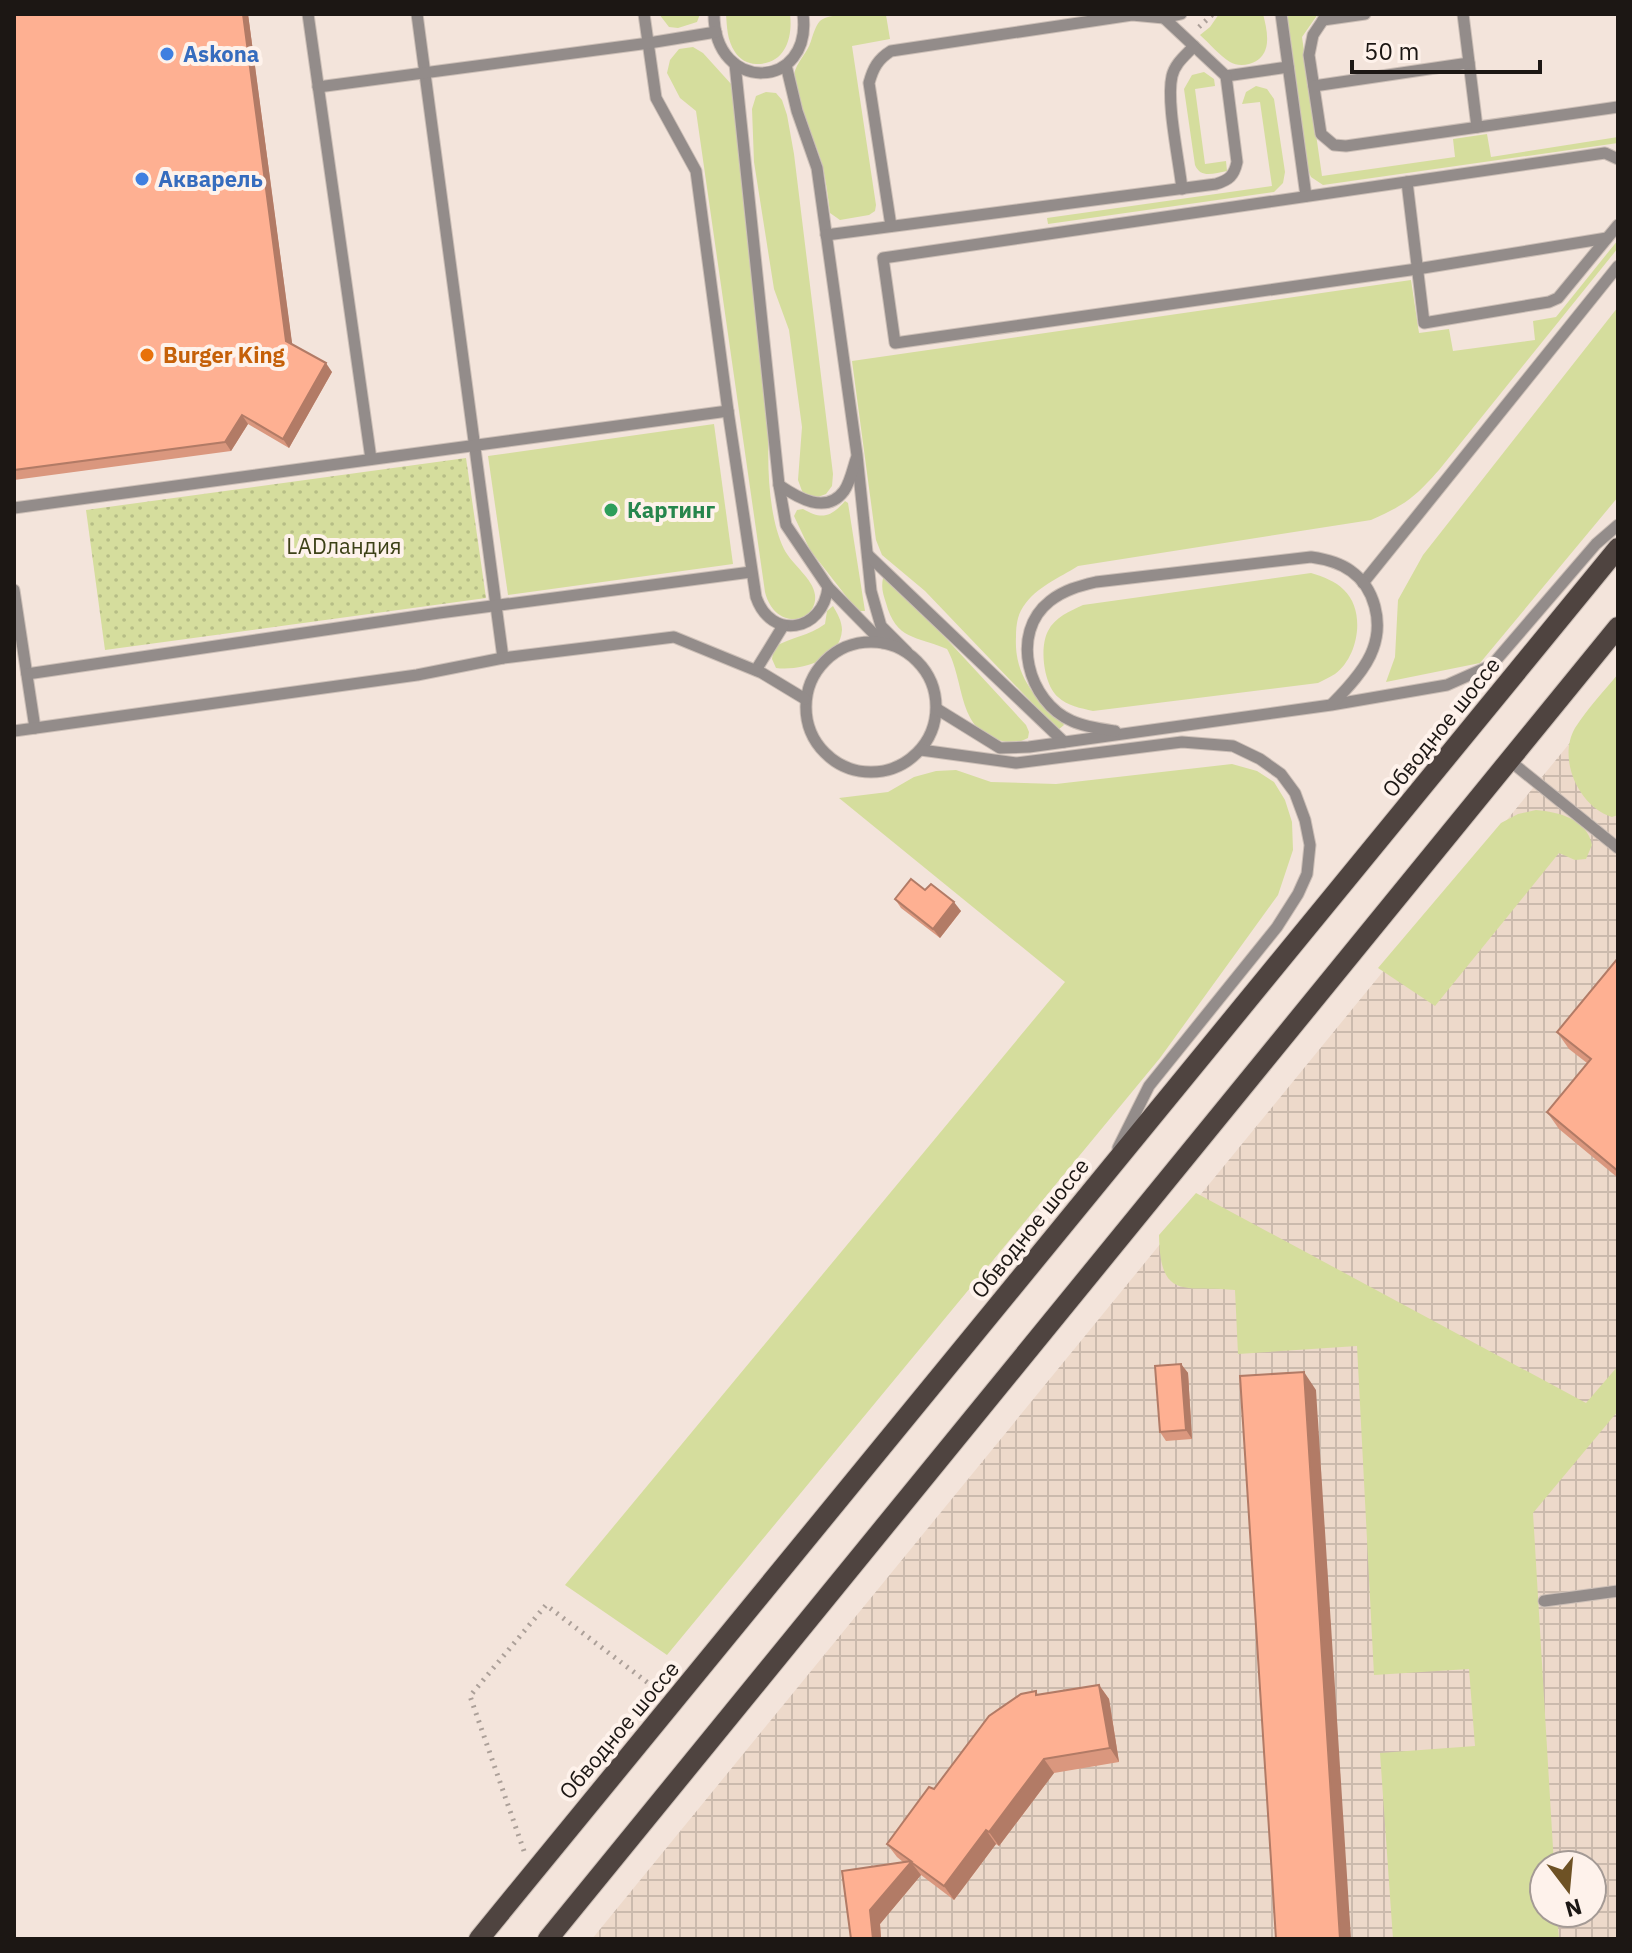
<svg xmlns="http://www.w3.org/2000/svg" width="1632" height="1953" font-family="'IBM Plex Sans',sans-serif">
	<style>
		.industrial { fill: url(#industrial-grid); fill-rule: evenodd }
		.grass { fill: #d5dd9d }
		.park { fill: url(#park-dots) }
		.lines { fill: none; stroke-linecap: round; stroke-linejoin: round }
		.lane-casing { stroke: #ccbfb7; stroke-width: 13 }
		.primary-casing { stroke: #ccbfb7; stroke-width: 22 }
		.path { stroke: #aca099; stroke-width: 5; stroke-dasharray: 2 6; stroke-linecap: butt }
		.lane { stroke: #938c8a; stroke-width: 11 }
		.primary { stroke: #4f4440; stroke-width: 20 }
		.wall { fill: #da977e }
		.shaded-wall { fill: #b27b66 }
		.building { fill: #feb092; stroke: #b27b66; stroke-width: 2 }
		.shop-dot { fill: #3f7fe0; stroke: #fef2eb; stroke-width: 3 }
		.food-dot { fill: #e8710a; stroke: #fef2eb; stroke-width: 3 }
		.leisure-dot { fill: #2e9e5b; stroke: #fef2eb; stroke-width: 3 }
		.labels { text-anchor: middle; stroke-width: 8; stroke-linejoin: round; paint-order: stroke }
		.shop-label { font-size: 22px; font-weight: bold; fill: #366cbe; stroke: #fef2eb; text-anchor: start }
		.food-label { font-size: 22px; font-weight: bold; fill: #c56008; stroke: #fef2eb; text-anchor: start }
		.leisure-label { font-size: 22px; font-weight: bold; fill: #27864d; stroke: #fef2eb; text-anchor: start }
		.park-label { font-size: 22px; fill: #3d4117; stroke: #fef2eb }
		.street-label { font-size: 22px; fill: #1c1714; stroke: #fef2eb }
	</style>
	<defs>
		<pattern id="industrial-grid" width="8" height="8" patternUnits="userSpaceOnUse" patternTransform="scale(2)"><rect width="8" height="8" fill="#edd9ca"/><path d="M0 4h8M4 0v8" fill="none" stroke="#cbbaad"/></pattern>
		<pattern id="park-dots" width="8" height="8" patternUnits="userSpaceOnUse" patternTransform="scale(2)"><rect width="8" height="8" fill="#d5dd9d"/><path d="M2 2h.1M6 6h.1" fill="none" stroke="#b6bd86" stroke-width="1.8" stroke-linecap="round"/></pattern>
	</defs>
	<rect width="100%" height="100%" fill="#f3e4db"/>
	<path class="industrial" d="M1618 684V1939H592ZM1544 1865H1592V1913H1544Z"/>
	<g class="grass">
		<polygon points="659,14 700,14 697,22 678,28 669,27"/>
		<path d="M726 14H790C793 38 785 65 756 64 748 64 739 59 735 52 727 40 727 27 726 14Z"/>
		<path d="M845 14H888L886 15 890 39 852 46 876 205 875 211 869 215 840 220 830 213C828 197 826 180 822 164 816 138 790 101 794 75 796 62 807 54 811 41 819 17 819 18 845 14Z"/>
		<path d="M1219 14H1263C1268 33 1273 57 1249 64 1242 66 1235 65 1230 62 1219 55 1209 43 1200 35L1210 27Z"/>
		<polygon points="1289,14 1318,14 1302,37 1322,176 1455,157 1453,139 1487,134 1491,157 1618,137 1618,143 1323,185 1311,177 1307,168 1287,18"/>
		<path d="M693 47 703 53 732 85 769 428C767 464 768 516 784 549 792 565 813 578 815 595 818 623 775 632 765 592L696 111 680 98 667 73 670 60 679 49Z"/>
		<path d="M1204 72 1214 79 1215 86 1195 89 1205 164 1226 161 1227 171C1214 173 1201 179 1195 165L1184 89 1192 75Z"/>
		<polygon points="1256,86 1267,89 1274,99 1285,172 1283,183 1274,192 1048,224 1047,218 1272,186 1260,102 1242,104 1246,92"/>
		<polygon points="766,92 776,93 782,100 787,115 794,154 833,474 832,486 826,494 818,497 808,497 802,491 798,480 802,427 789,330 774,289 754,162 752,109 756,96"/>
		<path d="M1618 240V248L1439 470C1414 498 1405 505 1371 520L1078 566C1059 578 1036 587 1023 607 1017 616 1016 627 1016 637 1014 676 1035 698 1062 722L1064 725 1058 730 925 591 882 555 876 540 852 361 1411 280 1419 333 1449 329 1453 351 1535 340 1533 321 1556 317Z"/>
		<polygon points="1618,307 1618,497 1480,663 1386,682 1395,657 1398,600 1423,555"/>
		<polygon points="714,424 733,564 508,595 488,456"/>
		<path d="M845 501 848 503 865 611H859L853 605 810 550 794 516 797 510 803 509C822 520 831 517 845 501Z"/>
		<path d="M1311 573C1324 577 1335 581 1344 590 1366 611 1359 656 1335 674 1330 677 1324 680 1318 683L1093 711C1081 708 1067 706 1058 697 1044 685 1039 648 1048 631 1055 617 1070 611 1083 605Z"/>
		<path d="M887 577 893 581 1026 725 1029 732 1028 738C1017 744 1010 743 998 740 957 728 965 681 947 649 916 636 896 640 886 603 883 594 881 588 883 578Z"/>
		<path d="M833 606C837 613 842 621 842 630 840 661 800 671 776 668L772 659 774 647C791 637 809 636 825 624L827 611Z"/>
		<path d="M1618 674V778L1616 781 1618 784V815L1612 817C1579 807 1557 759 1575 728 1587 709 1604 691 1618 674Z"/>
		<polygon points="1232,764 1257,771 1274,782 1285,800 1292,822 1293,850 1278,895 1160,1058 667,1655 565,1585 1065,982 839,798 888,792 914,777 936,771 956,770 991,782 1056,784"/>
		<path d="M1536 810C1559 812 1587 819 1592 845L1586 859 1575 860 1559 853 1435 1006 1378 968 1501 823 1518 814Z"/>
		<path d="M1196 1193 1586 1403 1618 1366V1411L1533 1513 1554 1865H1544V1913H1557L1559 1939H1393L1380 1753 1475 1746 1469 1669 1374 1675 1357 1346 1238 1354 1235 1290C1185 1285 1160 1302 1159 1235Z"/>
	</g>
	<polygon class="park" points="466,458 486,598 105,650 86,510"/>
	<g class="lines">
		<defs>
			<g id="lane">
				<polyline points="308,14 371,459"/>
				<polyline points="417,14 503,658"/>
				<path d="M644 14 656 98 696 171 728 411 756 597C771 641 823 632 828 587"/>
				<path d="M714 14C714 95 813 90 803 14"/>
				<polyline points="1281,14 1306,196"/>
				<polyline points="1327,14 1313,35 1309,55 1321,134 1334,145 1346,146 1618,107"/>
				<polyline points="1463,14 1477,127"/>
				<polyline points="1164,18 1226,76 1288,67"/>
				<polyline points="1323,20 1365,14"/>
				<polyline points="735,64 779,485 786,525 828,587 883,643"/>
				<polyline points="786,65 797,111 817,168 857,455 871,591 881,626 907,652"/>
				<polyline points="1314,86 1469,63"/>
				<polyline points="318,87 649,43 716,32"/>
				<polyline points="1407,182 1424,323 1549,302 1558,298 1618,225"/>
				<path d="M1182 189C1179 160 1166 102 1172 76 1175 63 1186 55 1194 46"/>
				<path d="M891 226 869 83C873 68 878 59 891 51L1132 15 1164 18 1181 14"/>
				<path d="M826 235 1216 184C1229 180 1234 176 1237 162L1226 76"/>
				<polyline points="1607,238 1417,269 895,343 883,258 1605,153 1618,159"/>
				<path d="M779 485C798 498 826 515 844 491 850 483 853 468 856 459"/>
				<polyline points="14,508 728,411"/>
				<polyline points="868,555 1064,742"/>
				<polyline points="1363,583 1618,266"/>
				<polyline points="14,590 35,728"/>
				<circle cx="871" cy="707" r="65"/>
				<polyline points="756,670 783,626"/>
				<polyline points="27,674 439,613 751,572"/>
				<polyline points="937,709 1000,748 1029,747 1331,705 1447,685 1492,665 1596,544 1618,525"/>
				<polyline points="14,731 417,675 503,658 674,637 762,673 805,699"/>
				<path d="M1115 731C1101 729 1085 727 1072 721 1028 702 1009 633 1050 601 1064 590 1079 586 1096 582L1311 557C1325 559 1339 562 1351 571 1375 588 1383 622 1373 649 1366 669 1347 689 1332 704"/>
				<polyline points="921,750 1016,763 1182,742 1233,746 1260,759 1281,774 1295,793 1305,820 1310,845 1307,874 1298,894 1277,927 1149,1086 1118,1148"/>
				<polyline points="1510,761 1618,848"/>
				<polyline points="1544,1601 1618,1591"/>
			</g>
			<g id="primary">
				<polyline points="479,1939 1618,548"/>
				<polyline points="548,1939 1618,627"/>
			</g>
		</defs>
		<use href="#lane" class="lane-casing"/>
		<use href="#primary" class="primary-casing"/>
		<g class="path">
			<polyline points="1199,27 1213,14"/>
			<polyline points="524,1851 470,1696 546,1605 656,1689"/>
		</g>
		<use href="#lane" class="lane"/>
		<use href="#primary" class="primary"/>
	</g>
	<g class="wall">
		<polygon points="14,14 248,14 292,344 332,372 289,448 248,424 231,451 14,480"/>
		<polygon points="925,890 961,911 940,938 901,908 895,899"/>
		<polygon points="1618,958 1618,1178 1559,1129 1547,1112 1587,1063 1569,1049 1557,1032"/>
		<polygon points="1181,1364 1188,1373 1192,1439 1166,1441 1160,1432"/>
		<polygon points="1099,1685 1109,1699 1119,1762 1054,1773 999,1846 996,1844 954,1900 921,1875 880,1924 881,1939 851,1939 903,1862 897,1857 887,1844 934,1789 1036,1691 1038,1695"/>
	</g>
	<g class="shaded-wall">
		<polygon points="243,14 248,14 293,350 286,341"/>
		<polygon points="326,363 332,372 289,448 283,439"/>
		<polygon points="242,415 248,424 231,451 225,442"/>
		<polygon points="954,902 961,911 940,938 933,929"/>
		<polygon points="1181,1364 1188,1373 1192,1439 1186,1430"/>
		<polygon points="1304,1372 1316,1390 1351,1939 1340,1939"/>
		<polygon points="1099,1685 1109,1699 1119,1762 1110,1748"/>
		<polygon points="1044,1759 1054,1773 999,1846 989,1832"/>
		<polygon points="986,1830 996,1844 954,1900 944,1886"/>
		<polygon points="911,1862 921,1875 880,1924 881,1939 873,1939 870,1910"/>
	</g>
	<g class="building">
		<polygon points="14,14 243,14 286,341 326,363 283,439 242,415 225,442 14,470"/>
		<polygon points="911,879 925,890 931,884 954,902 933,929 895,899"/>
		<polygon points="1618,958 1618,1171 1547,1112 1591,1059 1557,1032"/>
		<polygon points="1181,1364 1186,1430 1160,1432 1155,1366"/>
		<polygon points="1304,1372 1340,1939 1276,1939 1240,1376"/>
		<polygon points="1099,1685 1110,1748 1044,1759 989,1832 986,1830 944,1886 911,1862 870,1910 873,1939 851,1939 842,1871 911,1861 887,1844 929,1787 934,1789 989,1716 1021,1694 1036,1691 1036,1695"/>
	</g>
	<g class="shop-dot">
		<circle cx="167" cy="54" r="8"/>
		<circle cx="142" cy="179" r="8"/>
	</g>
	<circle class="food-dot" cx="147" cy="355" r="8"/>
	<circle class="leisure-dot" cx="611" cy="510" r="8"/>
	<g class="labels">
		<g class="shop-label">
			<text x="183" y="62">Askona</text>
			<text x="158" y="187">Акварель</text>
		</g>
		<g class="food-label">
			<text x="163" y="363">Burger King</text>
		</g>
		<g class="leisure-label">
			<text x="627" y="518">Картинг</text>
		</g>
		<g class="park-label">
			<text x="344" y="554">LADландия</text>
		</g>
		<g class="street-label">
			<text transform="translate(1441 727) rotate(-51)" y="8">Обводное шоссе</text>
			<text transform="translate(1030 1228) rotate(-51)" y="8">Обводное шоссе</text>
			<text transform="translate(619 1730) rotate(-50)" y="8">Обводное шоссе</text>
		</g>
	</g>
	<rect width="1632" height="1953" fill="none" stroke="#1c1714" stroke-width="32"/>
	<g transform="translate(1568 1889) rotate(164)"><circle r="38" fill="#fef2eb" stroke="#a49a95" stroke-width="2"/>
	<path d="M0-6L14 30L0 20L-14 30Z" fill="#6e5225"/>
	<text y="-12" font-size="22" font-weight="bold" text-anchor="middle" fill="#1c1714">N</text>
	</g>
	<path d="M1352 60v12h188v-12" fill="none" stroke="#1c1714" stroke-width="4"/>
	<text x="1364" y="60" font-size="24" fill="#1c1714" stroke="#fef2eb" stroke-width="6" paint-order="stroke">50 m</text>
</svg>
